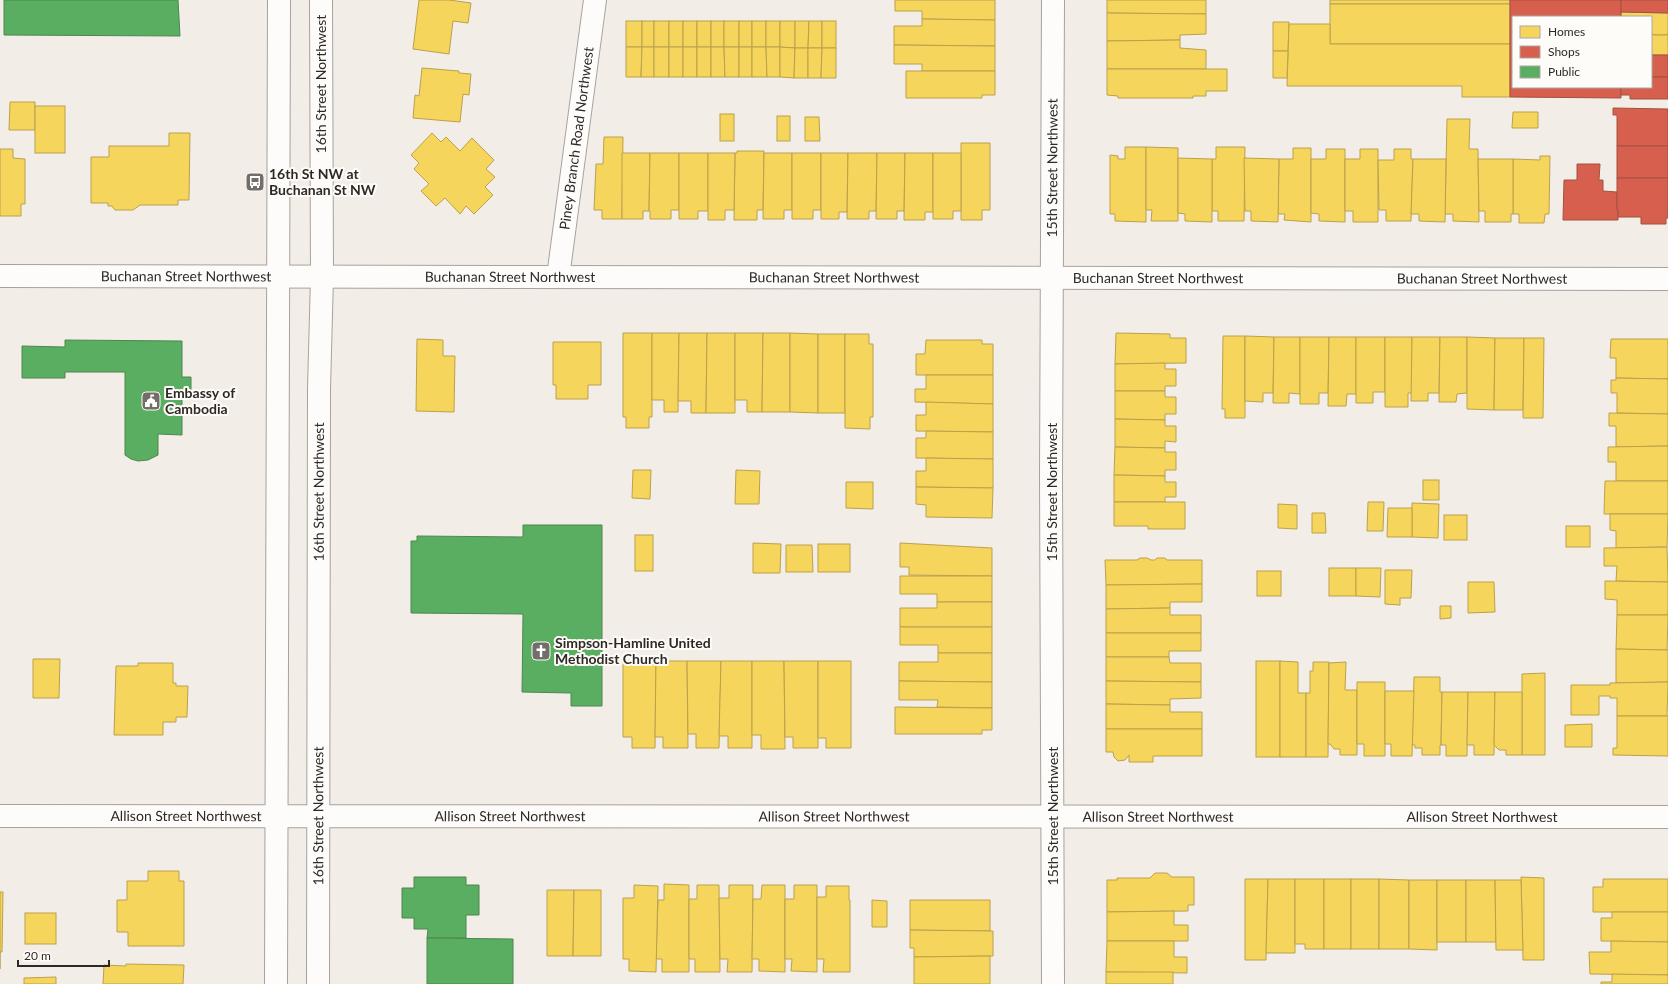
<svg xmlns="http://www.w3.org/2000/svg" width="1668" height="984" font-family="Lato,sans-serif">
	<style>
		.homes { fill: #f6d55c; stroke: #baa14c }
		.shops { fill: #d6604d; stroke: #a45041 }
		.public { fill: #5aae61; stroke: #4d864f }
		.lines { fill: none; stroke-linecap: round; stroke-linejoin: round }
		.street-casing { stroke: #a7a29e; stroke-width: 24 }
		.secondary-casing { stroke: #a7a29e; stroke-width: 24 }
		.primary-casing { stroke: #a7a29e; stroke-width: 24 }
		.street { stroke: #fdfcfb; stroke-width: 22 }
		.secondary { stroke: #fdfcfb; stroke-width: 22 }
		.primary { stroke: #fdfcfb; stroke-width: 22 }
		.labels { text-anchor: middle; stroke-width: 4; stroke-linejoin: round; paint-order: stroke }
		.street-label { font-size: 14px; fill: #2e2925; stroke: #fefcf9 }
		.poi-label { font-size: 14px; font-weight: bold; fill: #2e2925; stroke: #fefcf9; text-anchor: start }
	</style>
	<rect width="100%" height="100%" fill="#f3ede7"/>
	<g class="homes">
		<polygon points="419,0 449,0 471,3 468,23 453,21 449,54 413,49"/>
		<polygon points="895,0 995,0 995,20 922,19 922,11 895,11"/>
		<polygon points="1107,0 1206,0 1206,14 1107,13"/>
		<rect x="1330" y="0" width="180" height="4"/>
		<rect x="1330" y="4" width="180" height="40"/>
		<polygon points="1621,12 1668,13 1668,35 1651,35 1651,17 1621,17"/>
		<polygon points="1107,13 1206,14 1206,34 1180,35 1180,40 1107,41"/>
		<polygon points="922,19 995,20 995,46 894,45 894,26 922,26"/>
		<rect x="626" y="21" width="16" height="26"/>
		<rect x="642" y="21" width="12" height="26"/>
		<rect x="654" y="21" width="15" height="26"/>
		<rect x="669" y="21" width="14" height="26"/>
		<rect x="683" y="21" width="14" height="26"/>
		<rect x="697" y="21" width="14" height="26"/>
		<rect x="711" y="21" width="13" height="26"/>
		<rect x="724" y="21" width="15" height="26"/>
		<rect x="739" y="21" width="13" height="26"/>
		<rect x="752" y="21" width="14" height="26"/>
		<rect x="766" y="21" width="14" height="26"/>
		<polygon points="780,21 795,21 795,48 780,47"/>
		<polygon points="795,21 809,21 808,48 795,48"/>
		<polygon points="809,21 822,21 822,48 808,48"/>
		<rect x="822" y="21" width="14" height="27"/>
		<polygon points="1273,22 1289,22 1288,51 1273,51"/>
		<polygon points="1289,24 1330,24 1330,44 1510,44 1510,97 1462,97 1462,86 1287,86"/>
		<rect x="1651" y="35" width="17" height="20"/>
		<polygon points="1180,40 1180,48 1206,50 1206,69 1107,69 1107,41"/>
		<polygon points="894,45 995,46 995,71 922,71 922,64 894,64"/>
		<polygon points="626,47 642,47 641,77 626,77"/>
		<polygon points="642,47 654,47 654,77 641,77"/>
		<rect x="654" y="47" width="15" height="30"/>
		<rect x="669" y="47" width="14" height="30"/>
		<rect x="683" y="47" width="14" height="30"/>
		<rect x="697" y="47" width="14" height="30"/>
		<polygon points="711,47 724,47 725,77 711,77"/>
		<polygon points="724,47 739,47 739,77 725,77"/>
		<rect x="739" y="47" width="13" height="30"/>
		<polygon points="752,47 766,47 767,77 752,77"/>
		<polygon points="766,47 780,47 780,77 767,77"/>
		<polygon points="780,47 795,48 794,78 780,77"/>
		<polygon points="795,48 808,48 808,78 794,78"/>
		<polygon points="808,48 822,48 821,78 808,78"/>
		<polygon points="822,48 836,48 836,78 821,78"/>
		<polygon points="1273,51 1288,51 1287,78 1273,78"/>
		<polygon points="422,68 459,71 459,73 471,74 469,95 463,94 460,122 413,118 415,95 419,96"/>
		<polygon points="1107,69 1227,69 1227,91 1206,91 1206,96 1193,96 1193,98 1118,98 1118,96 1107,95"/>
		<polygon points="906,71 995,71 995,95 982,95 982,98 906,98"/>
		<polygon points="10,102 35,102 35,130 9,130"/>
		<rect x="35" y="106" width="30" height="47"/>
		<polygon points="1513,112 1538,112 1538,128 1512,128"/>
		<rect x="720" y="114" width="14" height="27"/>
		<rect x="777" y="116" width="13" height="25"/>
		<polygon points="805,117 819,117 820,141 805,141"/>
		<polygon points="1447,119 1470,119 1469,149 1478,149 1479,222 1453,221 1453,214 1445,214"/>
		<polygon points="169,133 190,133 189,200 178,200 178,205 140,205 133,210 115,210 112,206 108,206 108,203 91,203 91,157 109,157 109,146 169,146"/>
		<polygon points="432,133 441,142 446,137 460,151 472,138 494,160 486,169 495,177 485,187 493,195 474,214 466,206 460,214 445,198 436,206 421,191 429,184 414,169 419,163 411,155"/>
		<polygon points="604,137 623,137 622,219 602,219 602,210 594,210 596,164 603,164"/>
		<polygon points="961,143 990,143 990,210 982,210 982,220 961,220"/>
		<polygon points="1125,147 1146,147 1146,222 1115,221 1115,214 1110,214 1110,155 1118,156 1118,159 1125,159"/>
		<polygon points="1146,147 1178,148 1178,221 1151,221 1152,210 1146,210"/>
		<polygon points="1216,147 1245,147 1244,221 1218,221 1218,211 1212,211 1212,159 1216,159"/>
		<polygon points="1293,148 1311,148 1311,222 1284,220 1285,214 1278,214 1279,159 1293,159"/>
		<polygon points="0,149 13,149 13,158 25,159 25,204 21,204 21,216 0,216"/>
		<polygon points="1326,149 1345,149 1345,222 1319,221 1319,214 1311,213 1311,159 1326,159"/>
		<polygon points="1360,149 1378,149 1378,222 1353,222 1353,211 1345,211 1345,159 1360,159"/>
		<polygon points="1394,149 1411,149 1411,159 1413,159 1411,221 1386,221 1386,210 1379,210 1378,160 1394,160"/>
		<polygon points="737,151 764,151 763,210 757,210 757,220 734,220 735,153 737,153"/>
		<polygon points="622,153 650,153 649,211 643,211 643,219 622,219"/>
		<polygon points="650,153 679,153 679,210 671,210 671,219 650,219 650,211 649,211"/>
		<polygon points="679,153 708,153 708,211 698,211 698,219 679,219"/>
		<polygon points="708,153 735,153 734,210 725,210 725,220 708,220"/>
		<polygon points="764,153 792,153 792,210 784,210 784,219 763,219"/>
		<polygon points="792,153 821,153 821,210 813,210 813,219 792,219"/>
		<polygon points="821,153 848,153 847,212 839,212 839,219 821,219"/>
		<polygon points="848,153 877,153 876,211 869,211 869,219 847,219"/>
		<polygon points="877,153 905,153 904,211 897,211 897,219 876,219"/>
		<polygon points="905,153 933,153 933,212 925,212 925,220 904,220"/>
		<polygon points="933,153 961,153 961,211 953,211 953,219 933,219"/>
		<polygon points="1540,156 1550,156 1549,214 1545,214 1544,223 1519,223 1519,214 1513,214 1513,159 1540,160"/>
		<polygon points="1178,158 1212,159 1212,222 1185,221 1185,214 1178,213"/>
		<polygon points="1244,158 1279,159 1278,222 1251,221 1251,211 1245,211"/>
		<polygon points="1413,159 1446,159 1445,222 1419,221 1419,214 1411,214"/>
		<polygon points="1478,159 1513,159 1513,214 1511,214 1511,222 1485,222 1485,211 1479,211"/>
		<polygon points="623,333 652,333 652,417 649,417 649,428 626,428 626,417 623,417"/>
		<polygon points="652,333 679,333 678,412 664,412 664,400 652,400"/>
		<polygon points="679,333 707,333 706,413 691,413 691,401 678,401"/>
		<polygon points="707,333 735,333 735,413 706,413"/>
		<polygon points="735,333 763,333 762,412 747,412 747,400 735,400"/>
		<polygon points="763,333 790,333 790,412 762,412"/>
		<polygon points="790,333 818,334 818,413 790,412"/>
		<polygon points="1116,333 1170,334 1170,338 1186,338 1186,363 1115,364"/>
		<rect x="818" y="334" width="27" height="79"/>
		<polygon points="845,334 869,334 869,344 873,344 873,417 870,417 870,429 845,428"/>
		<polygon points="1223,336 1245,336 1245,418 1225,418 1225,409 1222,409"/>
		<polygon points="1245,336 1274,337 1273,393 1263,393 1263,402 1245,401"/>
		<polygon points="1274,337 1300,337 1300,394 1289,393 1289,403 1273,403"/>
		<polygon points="1300,337 1329,337 1328,393 1319,393 1319,404 1300,404"/>
		<polygon points="1329,337 1356,337 1356,394 1347,394 1346,406 1328,406"/>
		<polygon points="1356,337 1385,337 1385,392 1373,392 1373,403 1356,403"/>
		<polygon points="1385,337 1412,337 1412,393 1408,393 1408,407 1385,407"/>
		<polygon points="1412,337 1440,337 1439,393 1428,393 1428,401 1411,401"/>
		<polygon points="1440,337 1467,337 1467,393 1457,394 1456,402 1439,402"/>
		<polygon points="1467,337 1495,338 1494,410 1467,409"/>
		<polygon points="1495,338 1524,338 1523,410 1494,410"/>
		<polygon points="1524,338 1544,338 1543,418 1523,418"/>
		<polygon points="417,339 443,340 443,356 455,356 454,412 416,411"/>
		<polygon points="1611,339 1668,339 1668,379 1616,378 1616,358 1610,358"/>
		<polygon points="926,340 982,340 982,344 993,344 993,375 916,375 916,354 925,354"/>
		<polygon points="553,342 601,342 601,385 588,385 588,399 556,399 556,385 553,385"/>
		<polygon points="1165,363 1165,369 1176,369 1176,386 1165,386 1165,391 1115,391 1115,364"/>
		<polygon points="926,375 993,375 993,404 915,402 915,389 926,389"/>
		<polygon points="1616,378 1668,379 1668,414 1617,413 1617,393 1611,393 1611,380 1616,380"/>
		<polygon points="1115,391 1165,391 1165,397 1176,397 1176,414 1165,414 1165,420 1115,419"/>
		<polygon points="926,402 993,404 993,432 916,431 916,415 926,415"/>
		<polygon points="1609,413 1668,414 1668,446 1616,447 1616,426 1609,426"/>
		<polygon points="1115,419 1165,420 1165,426 1176,426 1176,442 1165,441 1165,448 1115,447"/>
		<polygon points="926,431 993,432 993,459 916,458 916,438 926,438"/>
		<polygon points="1668,446 1668,481 1616,481 1616,462 1608,462 1608,447"/>
		<polygon points="1115,447 1165,448 1165,452 1176,452 1176,470 1165,470 1165,476 1114,475"/>
		<polygon points="926,458 993,459 993,488 916,487 916,471 926,471"/>
		<polygon points="633,470 651,470 650,499 632,498"/>
		<polygon points="736,470 760,471 759,504 735,504"/>
		<polygon points="1114,475 1165,476 1165,482 1176,482 1176,497 1165,497 1165,502 1114,502"/>
		<rect x="1423" y="480" width="16" height="20"/>
		<polygon points="1605,481 1668,481 1668,514 1604,514"/>
		<polygon points="846,482 873,482 873,509 846,508"/>
		<polygon points="916,487 993,488 992,518 926,517 926,505 916,504"/>
		<polygon points="1114,502 1185,502 1185,529 1148,529 1148,526 1114,526"/>
		<polygon points="1368,502 1384,502 1383,531 1367,531"/>
		<polygon points="1412,503 1439,504 1438,538 1412,537"/>
		<polygon points="1278,504 1297,505 1297,529 1278,528"/>
		<polygon points="1388,508 1412,508 1412,537 1387,537"/>
		<polygon points="1312,513 1325,513 1326,533 1312,533"/>
		<polygon points="1610,514 1668,514 1667,547 1616,548 1616,531 1610,530"/>
		<rect x="1444" y="515" width="23" height="25"/>
		<rect x="1566" y="526" width="24" height="21"/>
		<rect x="635" y="535" width="18" height="36"/>
		<polygon points="753,543 781,544 780,573 753,573"/>
		<polygon points="900,543 992,548 992,576 909,575 909,567 900,567"/>
		<rect x="818" y="544" width="32" height="28"/>
		<polygon points="786,545 812,545 813,572 786,572"/>
		<polygon points="1667,547 1668,582 1616,581 1617,566 1604,566 1604,548"/>
		<polygon points="1140,558 1147,558 1151,560 1155,560 1157,558 1165,558 1167,560 1202,560 1202,584 1106,585 1105,560 1137,560"/>
		<rect x="1329" y="568" width="27" height="28"/>
		<polygon points="1356,568 1381,568 1380,597 1356,596"/>
		<polygon points="1385,570 1412,570 1411,598 1400,598 1400,605 1385,604"/>
		<rect x="1257" y="571" width="24" height="25"/>
		<polygon points="900,576 992,576 992,602 937,602 937,594 900,594"/>
		<polygon points="1605,581 1668,582 1668,615 1617,615 1617,600 1605,599"/>
		<polygon points="1468,582 1494,582 1495,612 1468,613"/>
		<polygon points="1202,584 1202,602 1170,602 1170,608 1106,609 1106,585"/>
		<polygon points="937,602 992,602 992,627 900,627 900,608 937,608"/>
		<polygon points="1440,606 1451,606 1451,618 1440,619"/>
		<polygon points="1170,608 1170,615 1201,615 1201,633 1106,633 1106,609"/>
		<polygon points="1617,615 1668,615 1667,650 1616,649"/>
		<polygon points="900,627 992,627 992,653 938,653 938,645 900,645"/>
		<polygon points="1106,633 1201,633 1201,651 1169,651 1169,657 1106,657"/>
		<polygon points="1616,649 1668,650 1668,682 1616,683"/>
		<polygon points="938,653 992,653 992,682 899,681 899,662 938,662"/>
		<polygon points="1106,657 1169,657 1170,663 1201,663 1201,682 1106,681"/>
		<polygon points="33,659 60,659 59,698 33,698"/>
		<polygon points="623,661 656,661 655,748 632,748 632,737 623,737"/>
		<polygon points="656,661 687,661 688,748 663,748 663,737 655,737"/>
		<polygon points="687,661 721,661 719,748 696,748 696,734 688,734"/>
		<polygon points="721,661 752,661 752,748 728,748 728,736 719,736"/>
		<polygon points="752,661 784,661 785,749 761,749 761,735 752,735"/>
		<polygon points="784,661 818,661 818,748 793,748 793,737 785,737"/>
		<polygon points="818,661 851,661 851,748 826,748 826,738 818,738"/>
		<rect x="1256" y="661" width="24" height="96"/>
		<polygon points="1280,661 1298,662 1298,693 1306,693 1306,757 1280,757"/>
		<polygon points="1313,662 1329,662 1328,757 1306,757 1306,693 1310,693 1310,671 1313,671"/>
		<polygon points="1346,662 1345,690 1357,690 1357,755 1340,755 1340,749 1334,749 1330,744 1328,744 1329,663"/>
		<polygon points="138,663 173,663 173,683 176,683 176,686 188,686 187,717 176,717 176,722 163,722 163,735 114,735 116,666 138,666"/>
		<polygon points="1545,673 1545,755 1522,755 1522,674"/>
		<polygon points="1414,677 1440,677 1440,692 1442,692 1441,745 1440,745 1440,755 1422,755 1422,748 1415,748 1415,745 1412,745"/>
		<polygon points="899,681 992,682 992,708 937,707 938,700 899,700"/>
		<polygon points="1106,681 1201,682 1201,698 1170,699 1170,705 1106,704"/>
		<polygon points="1357,682 1385,682 1385,756 1364,756 1364,744 1357,744"/>
		<polygon points="1668,682 1667,716 1617,716 1617,698 1610,698 1610,696 1599,696 1599,715 1571,715 1571,685 1610,685 1610,683"/>
		<polygon points="1385,691 1414,691 1412,756 1391,756 1391,744 1385,744"/>
		<polygon points="1442,692 1468,692 1467,756 1446,756 1446,745 1441,745"/>
		<polygon points="1468,692 1495,692 1494,755 1474,755 1474,745 1467,745"/>
		<polygon points="1495,692 1522,692 1522,755 1506,755 1506,750 1499,750 1494,745"/>
		<polygon points="1106,704 1170,705 1170,712 1202,712 1202,729 1106,729"/>
		<polygon points="895,707 992,708 992,730 982,730 982,734 895,734"/>
		<polygon points="1617,716 1668,716 1668,756 1613,755 1613,748 1617,748"/>
		<polygon points="1592,724 1592,747 1565,747 1565,725"/>
		<polygon points="1106,729 1202,729 1202,756 1153,756 1153,762 1129,762 1129,755 1125,760 1118,761 1114,757 1113,752 1106,752"/>
		<polygon points="148,871 179,871 179,881 184,881 184,946 128,946 128,932 117,932 117,900 127,900 127,881 148,881"/>
		<polygon points="1155,873 1167,873 1172,877 1194,877 1194,905 1188,905 1188,911 1107,912 1107,880 1117,880 1117,878 1150,878"/>
		<polygon points="1521,877 1544,878 1544,960 1523,960"/>
		<polygon points="1245,879 1268,879 1266,960 1245,960"/>
		<polygon points="1268,879 1295,879 1295,953 1266,953"/>
		<polygon points="1295,879 1324,879 1324,949 1305,949 1305,944 1295,944"/>
		<rect x="1324" y="879" width="27" height="70"/>
		<rect x="1351" y="879" width="28" height="70"/>
		<polygon points="1379,879 1409,880 1409,949 1379,949"/>
		<polygon points="1603,879 1668,879 1668,912 1593,912 1593,887 1603,887"/>
		<polygon points="1409,880 1437,880 1437,950 1409,949"/>
		<rect x="1437" y="880" width="29" height="62"/>
		<polygon points="1466,880 1495,880 1496,942 1466,942"/>
		<polygon points="1495,880 1521,880 1523,950 1496,950"/>
		<polygon points="664,884 689,885 689,972 662,972 662,959 656,959 658,900 664,900"/>
		<polygon points="634,885 658,886 656,972 629,971 629,959 623,959 623,898 634,898"/>
		<polygon points="697,885 719,885 720,972 695,972 695,959 689,959 689,899 697,899"/>
		<polygon points="729,885 753,885 752,972 727,972 728,959 720,959 719,898 729,898"/>
		<polygon points="762,885 785,885 785,972 759,971 759,959 752,959 753,899 761,899"/>
		<polygon points="794,885 817,885 817,972 791,971 792,959 785,959 785,899 794,899"/>
		<polygon points="826,886 849,886 849,900 850,900 850,972 823,972 824,959 817,959 817,897 826,897"/>
		<polygon points="547,890 574,890 573,956 547,956"/>
		<polygon points="574,890 601,890 601,956 573,956"/>
		<polygon points="0,892 3,892 2,952 0,952 0,969"/>
		<polygon points="872,900 887,901 887,927 872,927"/>
		<polygon points="910,900 990,900 990,931 910,930"/>
		<polygon points="1174,911 1174,925 1188,925 1188,941 1107,941 1107,912"/>
		<polygon points="1612,912 1668,912 1668,942 1601,941 1601,918 1612,918"/>
		<rect x="25" y="913" width="31" height="31"/>
		<polygon points="910,930 993,931 993,956 914,957 914,948 910,948"/>
		<polygon points="1107,941 1174,941 1174,957 1187,957 1187,973 1106,972"/>
		<polygon points="1611,941 1668,942 1668,975 1590,974 1589,952 1611,952"/>
		<polygon points="990,956 990,984 914,984 914,957"/>
		<polygon points="126,964 184,965 183,984 103,984 104,965 126,966"/>
		<rect x="1106" y="972" width="67" height="12"/>
		<polygon points="1612,974 1668,975 1668,984 1601,984 1601,982 1612,982"/>
		<polygon points="56,977 56,984 24,984 24,978"/>
	</g>
	<g class="shops">
		<polygon points="1510,0 1621,0 1621,17 1513,17 1513,87 1621,87 1621,98 1510,97"/>
		<polygon points="1621,0 1668,0 1668,13 1621,12"/>
		<rect x="1651" y="55" width="17" height="22"/>
		<polygon points="1651,77 1668,77 1668,99 1630,99 1630,95 1621,95 1621,87 1651,87"/>
		<polygon points="1613,108 1668,109 1668,146 1617,146 1617,115 1613,115"/>
		<rect x="1617" y="146" width="51" height="32"/>
		<polygon points="1577,164 1600,164 1599,180 1603,180 1603,191 1617,192 1617,210 1618,210 1618,220 1563,220 1564,180 1577,180"/>
		<polygon points="1617,178 1668,178 1668,218 1666,218 1666,224 1641,224 1641,217 1618,217 1618,210 1617,210"/>
	</g>
	<g class="public">
		<polygon points="4,0 178,0 180,36 4,35"/>
		<polygon points="65,340 182,341 182,377 191,377 191,397 182,397 182,435 158,434 158,455 148,460 138,461 131,459 125,455 125,372 65,372 65,378 22,378 22,346 65,347"/>
		<polygon points="523,525 602,525 602,706 571,706 571,693 522,692 523,614 411,613 411,541 417,541 417,536 523,537"/>
		<polygon points="414,877 466,877 466,885 479,885 479,915 466,915 466,938 427,938 428,929 414,929 414,918 402,918 402,888 414,888"/>
		<polygon points="427,938 513,939 513,984 427,984"/>
	</g>
	<g class="lines">
		<defs>
			<g id="street">
				<path id="s1" d="M0 276 1668 279"/>
				<path id="s2" d="M558 277 595 0"/>
				<path id="s3" d="M1053 984 1051 477 1053 0"/>
			</g>
			<g id="secondary">
				<path id="s4" d="M0 816 1668 817"/>
			</g>
			<g id="primary">
				<polyline points="276,984 279,0"/>
				<path id="s5" d="M318 984 319 389 322 277 321 0"/>
			</g>
		</defs>
		<use href="#street" class="street-casing"/>
		<use href="#secondary" class="secondary-casing"/>
		<use href="#primary" class="primary-casing"/>
		<use href="#street" class="street"/>
		<use href="#secondary" class="secondary"/>
		<use href="#primary" class="primary"/>
	</g>
	<defs>
		<symbol id="bus-square" viewBox="-11 -11 22 22"><rect x="-9" y="-9" width="18" height="18" rx="4" fill="#736e69" stroke="#fefcf9"/><path d="M-5-6H5V4H4V6H2V4H-2V6H-4V4H-5ZM-3.5-4V0h7V-4ZM-3.5 1.2v1.5H-2V1.2ZM2 1.2v1.5H3.5V1.2Z" fill="#fff"/></symbol>
		<symbol id="civic-square" viewBox="-11 -11 22 22"><rect x="-9" y="-9" width="18" height="18" rx="4" fill="#736e69" stroke="#fefcf9"/><path d="M-.6-6.5H3V-4.5H.6V-3L4-1V1h2V6H-6V1h2V-1L-.6-3ZM-1.2 2.5V6h2.4V2.5Z" fill="#fff"/></symbol>
		<symbol id="church-square" viewBox="-11 -11 22 22"><rect x="-9" y="-9" width="18" height="18" rx="4" fill="#736e69" stroke="#fefcf9"/><path d="M-1.2-6h2.4v3.5h3.3v2.4h-3.3V6h-2.4V-.1h-3.3v-2.4h3.3Z" fill="#fff"/></symbol>
	</defs>
	<g fill-rule="evenodd">
		<use href="#bus-square" x="244" y="171" width="22" height="22"/>
		<use href="#civic-square" x="140" y="390" width="22" height="22"/>
		<use href="#church-square" x="530" y="640" width="22" height="22"/>
	</g>
	<g class="labels">
		<g class="street-label">
			<text transform="translate(321 84) rotate(-90)" y="5">16th Street Northwest</text>
			<text dy="5" stroke="none"><textPath href="#s2" startOffset="140">Piney Branch Road Northwest</textPath></text>
			<text dy="5" stroke="none"><textPath href="#s3" startOffset="816">15th Street Northwest</textPath></text>
			<text dy="5" stroke="none"><textPath href="#s1" startOffset="186">Buchanan Street Northwest</textPath></text>
			<text dy="5" stroke="none"><textPath href="#s1" startOffset="510">Buchanan Street Northwest</textPath></text>
			<text dy="5" stroke="none"><textPath href="#s1" startOffset="834">Buchanan Street Northwest</textPath></text>
			<text dy="5" stroke="none"><textPath href="#s1" startOffset="1158">Buchanan Street Northwest</textPath></text>
			<text dy="5" stroke="none"><textPath href="#s1" startOffset="1482">Buchanan Street Northwest</textPath></text>
			<text dy="5" stroke="none"><textPath href="#s5" startOffset="492">16th Street Northwest</textPath></text>
			<text transform="translate(1052 492) rotate(-90)" y="5">15th Street Northwest</text>
			<text dy="5" stroke="none"><textPath href="#s5" startOffset="168">16th Street Northwest</textPath></text>
			<text transform="translate(1053 816) rotate(-90)" y="5">15th Street Northwest</text>
			<text dy="5" stroke="none"><textPath href="#s4" startOffset="186">Allison Street Northwest</textPath></text>
			<text dy="5" stroke="none"><textPath href="#s4" startOffset="510">Allison Street Northwest</textPath></text>
			<text dy="5" stroke="none"><textPath href="#s4" startOffset="834">Allison Street Northwest</textPath></text>
			<text dy="5" stroke="none"><textPath href="#s4" startOffset="1158">Allison Street Northwest</textPath></text>
			<text dy="5" stroke="none"><textPath href="#s4" startOffset="1482">Allison Street Northwest</textPath></text>
		</g>
		<g class="poi-label">
			<text x="269" y="179">16th St NW at<tspan x="269" dy="16">Buchanan St NW</tspan></text>
			<text x="165" y="398">Embassy of<tspan x="165" dy="16">Cambodia</tspan></text>
			<text x="555" y="648">Simpson-Hamline United<tspan x="555" dy="16">Methodist Church</tspan></text>
		</g>
	</g>
	<rect x="1512" y="16" width="140" height="72" fill="#fefcf9" stroke="#aba8a4"/>
	<rect x="1520" y="26" width="20" height="12" fill="#f6d55c" stroke="#aba8a4"/>
	<text x="1548" y="36" font-size="12" fill="#2e2925">Homes</text>
	<rect x="1520" y="46" width="20" height="12" fill="#d6604d" stroke="#aba8a4"/>
	<text x="1548" y="56" font-size="12" fill="#2e2925">Shops</text>
	<rect x="1520" y="66" width="20" height="12" fill="#5aae61" stroke="#aba8a4"/>
	<text x="1548" y="76" font-size="12" fill="#2e2925">Public</text>
	<path d="M18 960v6h91v-6" fill="none" stroke="#2e2925" stroke-width="2"/>
	<text x="24" y="960" font-size="12" fill="#2e2925" stroke="#fefcf9" stroke-width="3" paint-order="stroke">20 m</text>
</svg>
